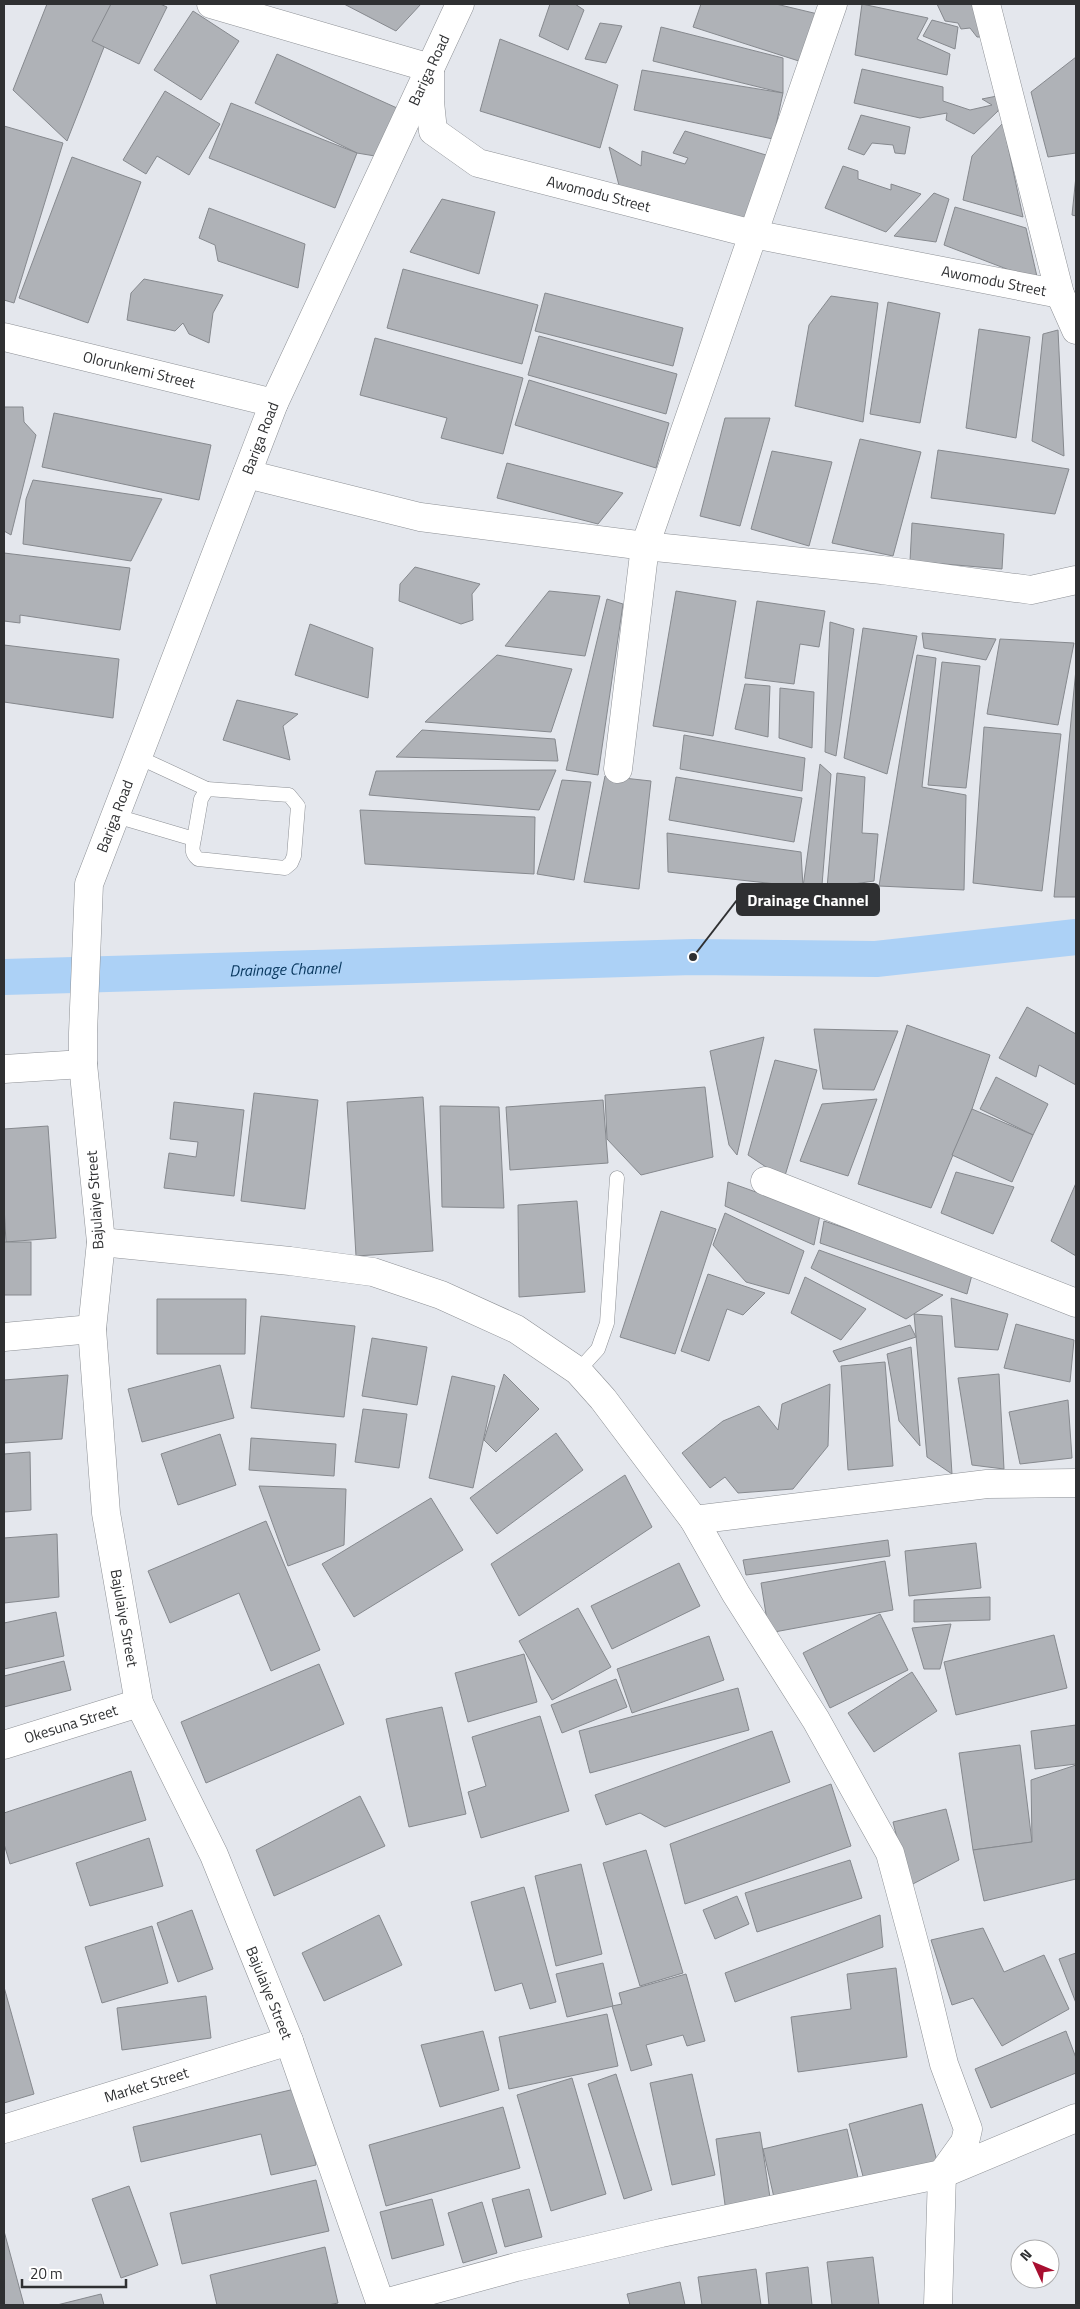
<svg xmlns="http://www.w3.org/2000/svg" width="1080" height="2309" font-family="'Titillium Web',sans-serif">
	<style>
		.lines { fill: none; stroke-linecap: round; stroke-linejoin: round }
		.canal { stroke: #acd1f6; stroke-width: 36 }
		.building { fill: #afb2b7; stroke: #86898e }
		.service-casing { stroke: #8d9095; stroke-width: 15 }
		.minor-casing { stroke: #8d9095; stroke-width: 29 }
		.tertiary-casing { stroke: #8d9095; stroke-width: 29 }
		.service { stroke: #fff; stroke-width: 14 }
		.minor { stroke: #fff; stroke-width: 28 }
		.tertiary { stroke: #fff; stroke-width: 28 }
		.labels { text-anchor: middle; stroke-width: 5; stroke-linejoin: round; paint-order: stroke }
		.street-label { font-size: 15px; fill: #2f3032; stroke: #fff }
		.water-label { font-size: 16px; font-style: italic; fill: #07365d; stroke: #fff }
		.leader { fill: none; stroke: #2f3032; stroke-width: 2 }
		.callout-dot { fill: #2f3032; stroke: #fff; stroke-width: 2 }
		.callout { fill: #2f3032; stroke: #2f3032; stroke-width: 2 }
		.callout-label { font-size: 16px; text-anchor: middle; font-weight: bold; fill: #fff }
	</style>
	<rect width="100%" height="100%" fill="#e4e7ed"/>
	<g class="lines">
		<path class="canal" id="s1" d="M4 977 693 957 876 959 1076 937"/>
	</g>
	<g class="building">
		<polygon points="47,4 121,4 67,141 13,90"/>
		<polygon points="111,4 160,4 167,7 139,64 92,41"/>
		<polygon points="344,4 421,4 396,31"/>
		<polygon points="550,4 575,4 584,10 568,50 539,36"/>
		<polygon points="701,4 776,4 822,15 805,63 693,27"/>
		<polygon points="862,4 928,18 917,39 950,54 947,75 855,55"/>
		<polygon points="937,4 980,4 991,37 977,37 970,28 961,29 958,23 945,21"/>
		<polygon points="193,11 239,41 201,100 154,70"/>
		<polygon points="932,20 958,27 955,49 923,36"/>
		<polygon points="600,23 622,26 606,63 585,59"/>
		<polygon points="661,27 783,58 783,93 653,61"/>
		<polygon points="500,39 618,85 600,148 480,111"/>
		<polygon points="277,54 397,108 375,156 357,153 255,103"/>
		<polygon points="1076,57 1076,153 1048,157 1031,92"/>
		<polygon points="862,69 943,87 943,101 970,110 992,105 982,99 1002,95 998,111 974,134 946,120 947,113 920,118 854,103"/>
		<polygon points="642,70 783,93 773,139 634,110"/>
		<polygon points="165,91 220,124 189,175 157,156 146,174 123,160"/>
		<polygon points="231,103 357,153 335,208 209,158"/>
		<polygon points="861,115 910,127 905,154 895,153 893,145 872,143 864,155 848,149"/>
		<polygon points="1003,123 1023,217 963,200 972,156"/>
		<polygon points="4,126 63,143 14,303 4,300"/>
		<polygon points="685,131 766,155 749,226 621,193 609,147 641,166 642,151 685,164 688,158 673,153"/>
		<polygon points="72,157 141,182 88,323 19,298"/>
		<polygon points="843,166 858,171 858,179 891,190 891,184 921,194 886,232 825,208"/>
		<polygon points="1076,176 1076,216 1072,215"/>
		<polygon points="934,193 949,199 936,242 894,236"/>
		<polygon points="442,199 495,212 479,274 410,252"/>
		<polygon points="955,207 1026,228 1038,281 944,245"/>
		<polygon points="209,208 305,244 298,288 218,261 215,245 199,238"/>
		<polygon points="403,269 538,305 522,364 387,328"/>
		<polygon points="144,279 223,295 213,313 209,343 189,334 183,323 175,331 127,320 131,293"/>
		<polygon points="545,293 683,328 673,366 535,331"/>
		<polygon points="831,296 878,303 863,422 795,406 809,325"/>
		<polygon points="888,302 940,313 920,423 870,414"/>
		<polygon points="979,329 1030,337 1016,438 966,428"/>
		<polygon points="1058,330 1064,456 1032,441 1043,334"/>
		<polygon points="539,336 677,374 666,414 528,375"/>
		<polygon points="375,338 523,378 503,454 441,438 447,418 360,395"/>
		<polygon points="529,380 669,423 656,468 515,425"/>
		<polygon points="4,407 23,407 24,422 36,435 11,535 4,531"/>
		<polygon points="54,413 211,445 199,500 42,467"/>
		<polygon points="725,418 770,418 740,526 700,516"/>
		<polygon points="860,439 921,452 893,556 832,543"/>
		<polygon points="938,450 1069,469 1055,514 931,498"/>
		<polygon points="772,451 832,462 809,546 751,529"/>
		<polygon points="507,463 623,493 598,524 497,498"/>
		<polygon points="33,480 162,499 131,561 23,544 26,499"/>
		<polygon points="912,523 1004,534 1002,569 910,561"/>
		<polygon points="4,553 130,568 120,630 20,615 20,623 4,621"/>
		<polygon points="415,567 480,584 472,594 473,620 461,624 399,601 400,584"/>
		<polygon points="549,591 600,596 585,656 505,646"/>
		<polygon points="676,591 736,601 713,736 653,726"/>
		<polygon points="607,599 623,604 598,775 566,770"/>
		<polygon points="757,601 825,611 819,647 800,644 794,684 745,678"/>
		<polygon points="830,622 854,629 836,756 825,752"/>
		<polygon points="310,624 373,648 368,698 295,675"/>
		<polygon points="863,628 917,636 887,774 844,758"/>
		<polygon points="922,633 996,639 986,660 924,648"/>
		<polygon points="1000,639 1074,643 1058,725 987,714"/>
		<polygon points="4,645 119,659 113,718 4,702"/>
		<polygon points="497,655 572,669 551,732 425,722"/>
		<polygon points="917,655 936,658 922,787 966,795 964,890 879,886"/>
		<polygon points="942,662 980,666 966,788 928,785"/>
		<polygon points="1076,669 1076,897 1054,897"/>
		<polygon points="745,684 770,686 768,737 735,729"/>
		<polygon points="780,688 814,692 812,748 779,738"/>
		<polygon points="237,700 298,714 283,726 290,760 223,740"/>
		<polygon points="984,727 1061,734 1042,891 973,883"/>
		<polygon points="422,730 555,739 558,761 396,757"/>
		<polygon points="684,735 805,758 802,791 680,769"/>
		<polygon points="820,764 831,774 822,885 803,887"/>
		<polygon points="556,770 539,810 369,795 376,771"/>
		<polygon points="837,773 865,777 862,833 878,834 874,881 827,888"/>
		<polygon points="605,776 651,781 639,889 584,882"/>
		<polygon points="676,777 802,798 794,842 669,820"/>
		<polygon points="562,780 591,782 574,880 537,874"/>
		<polygon points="360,810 535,817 534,874 365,864"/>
		<polygon points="667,833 801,852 803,887 668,872"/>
		<polygon points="1027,1007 1076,1034 1076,1085 1039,1065 1036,1077 999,1058"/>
		<polygon points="907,1025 990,1055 972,1109 931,1208 858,1184"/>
		<polygon points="814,1029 898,1031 874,1090 823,1089"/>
		<polygon points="764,1037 737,1155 729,1145 710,1051"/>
		<polygon points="775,1060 817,1070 784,1179 748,1155"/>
		<polygon points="996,1077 1048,1104 1033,1135 980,1109"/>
		<polygon points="705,1087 713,1157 641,1175 607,1139 605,1095"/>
		<polygon points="254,1093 318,1100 305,1209 241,1201"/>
		<polygon points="423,1097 433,1251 356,1256 347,1102"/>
		<polygon points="877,1099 848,1176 800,1161 822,1104"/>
		<polygon points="603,1100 608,1163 510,1170 506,1107"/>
		<polygon points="174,1102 244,1110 234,1196 164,1188 169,1153 196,1157 198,1142 170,1139"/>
		<polygon points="440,1106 499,1107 504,1208 442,1207"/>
		<polygon points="972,1109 1033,1135 1012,1182 952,1155"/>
		<polygon points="48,1126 56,1238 6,1242 4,1206 4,1129"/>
		<polygon points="956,1172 1014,1187 993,1234 941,1213"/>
		<polygon points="728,1182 820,1215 814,1245 725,1206"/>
		<polygon points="1076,1183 1076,1256 1051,1241"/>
		<polygon points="577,1201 585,1292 519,1297 518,1205"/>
		<polygon points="661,1211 716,1229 675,1354 620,1337"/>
		<polygon points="725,1213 804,1251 789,1294 746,1282 713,1245"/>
		<polygon points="824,1221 973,1271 967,1294 820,1243"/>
		<rect x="4" y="1242" width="27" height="53"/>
		<polygon points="819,1250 943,1295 906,1319 811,1268"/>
		<polygon points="708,1274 765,1293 743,1315 727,1309 709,1361 681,1351"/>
		<polygon points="805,1277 866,1309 841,1340 791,1313"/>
		<polygon points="951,1298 1008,1314 998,1350 955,1347"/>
		<polygon points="157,1299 246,1299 245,1354 157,1354"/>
		<polygon points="914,1314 942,1316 952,1474 927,1457"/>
		<polygon points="261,1316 355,1326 344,1417 251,1408"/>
		<polygon points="1016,1324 1074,1340 1070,1382 1004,1368"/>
		<polygon points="910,1325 916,1337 839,1362 833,1351"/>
		<polygon points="372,1338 427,1347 417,1405 362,1396"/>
		<polygon points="911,1347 920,1446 899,1421 887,1354"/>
		<polygon points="885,1362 893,1466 848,1470 841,1366"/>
		<polygon points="220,1365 234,1418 142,1442 128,1389"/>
		<polygon points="504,1374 539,1409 496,1452 484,1440"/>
		<polygon points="999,1374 1004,1469 972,1465 958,1378"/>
		<polygon points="68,1375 62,1439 4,1443 4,1380"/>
		<polygon points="452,1376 495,1386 473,1488 429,1478"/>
		<polygon points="830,1384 828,1446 793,1489 738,1493 725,1477 710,1488 682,1453 723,1421 759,1406 778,1430 782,1404"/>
		<polygon points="1068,1400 1072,1458 1020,1464 1009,1412"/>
		<polygon points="363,1409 407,1414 399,1468 355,1462"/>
		<polygon points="556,1433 583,1470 497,1534 470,1498"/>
		<polygon points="220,1434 236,1485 178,1505 161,1454"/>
		<polygon points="251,1438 336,1444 334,1476 249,1470"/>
		<polygon points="30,1452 31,1510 4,1512 4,1454"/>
		<polygon points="625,1475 652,1527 519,1616 491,1564"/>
		<polygon points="259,1486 346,1489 344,1545 288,1566"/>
		<polygon points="431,1498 463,1550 354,1617 322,1564"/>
		<polygon points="266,1521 320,1650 271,1671 239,1593 170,1623 148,1571"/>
		<polygon points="57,1534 59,1597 4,1603 4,1538"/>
		<polygon points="888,1540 890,1556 746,1575 743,1560"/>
		<polygon points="976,1543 981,1588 909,1596 905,1551"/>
		<polygon points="885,1561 893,1610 769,1633 761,1583"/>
		<polygon points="679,1563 700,1606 612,1649 591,1606"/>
		<polygon points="990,1597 990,1620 914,1622 914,1600"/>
		<polygon points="578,1608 611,1667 552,1700 519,1641"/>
		<polygon points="56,1612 64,1656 4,1669 4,1623"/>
		<polygon points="880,1614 908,1670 830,1708 803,1653"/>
		<polygon points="951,1624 940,1669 924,1669 912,1628"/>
		<polygon points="1054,1635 1067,1688 956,1715 944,1662"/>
		<polygon points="709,1636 724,1680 632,1713 617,1669"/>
		<polygon points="524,1654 537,1702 468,1722 455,1673"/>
		<polygon points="64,1661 71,1690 4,1707 4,1676"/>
		<polygon points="319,1664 344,1724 206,1783 181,1722"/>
		<polygon points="912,1672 937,1711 874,1752 848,1713"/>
		<polygon points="616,1679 627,1707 562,1733 551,1705"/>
		<polygon points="738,1688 749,1730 590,1773 579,1731"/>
		<polygon points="442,1707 466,1814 409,1827 386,1719"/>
		<polygon points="540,1716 569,1811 481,1838 468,1792 486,1786 472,1737"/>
		<polygon points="1076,1725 1076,1764 1035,1769 1031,1731"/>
		<polygon points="772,1731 790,1782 665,1827 640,1813 606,1825 595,1795"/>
		<polygon points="1020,1745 1032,1842 973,1850 959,1753"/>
		<polygon points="1076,1765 1076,1879 984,1901 973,1850 1032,1842 1031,1780"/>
		<polygon points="131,1771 146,1820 10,1864 4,1844 4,1813"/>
		<polygon points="831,1784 851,1846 685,1904 670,1844"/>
		<polygon points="360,1796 385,1846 274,1896 256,1850"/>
		<polygon points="946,1809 959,1860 909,1886 893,1822"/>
		<polygon points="149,1838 163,1886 90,1906 76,1863"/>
		<polygon points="646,1850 683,1973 640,1986 603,1863"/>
		<polygon points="850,1860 862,1898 757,1932 745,1893"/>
		<polygon points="581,1864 602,1954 556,1966 535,1876"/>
		<polygon points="524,1887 556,2002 530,2009 522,1983 495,1991 471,1902"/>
		<polygon points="737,1896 749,1924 715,1939 703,1910"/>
		<polygon points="192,1910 213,1969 178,1982 157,1923"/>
		<polygon points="379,1915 402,1965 324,2001 302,1953"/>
		<polygon points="880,1915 883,1947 735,2002 725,1973"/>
		<polygon points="152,1926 168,1983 102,2003 85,1947"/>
		<polygon points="983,1928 1004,1972 1044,1955 1069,2009 1002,2046 973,1998 952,2005 931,1940"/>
		<polygon points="1076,1953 1076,2003 1059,1959"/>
		<polygon points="603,1963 613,2006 567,2017 556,1974"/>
		<polygon points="896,1968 907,2057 798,2072 791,2017 851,2009 847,1974"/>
		<polygon points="686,1974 705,2041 687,2046 683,2035 646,2045 652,2065 631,2071 612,2006 622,2004 619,1993"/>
		<polygon points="4,1987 34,2094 4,2103"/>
		<polygon points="206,1996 211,2038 122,2050 117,2008"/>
		<polygon points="607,2014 618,2066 509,2089 499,2037"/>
		<polygon points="483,2031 499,2090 440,2107 421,2045"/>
		<polygon points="1066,2031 1076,2058 1076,2073 991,2108 975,2069"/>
		<polygon points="616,2074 652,2190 624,2199 588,2084"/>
		<polygon points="692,2074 715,2175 672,2185 650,2083"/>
		<polygon points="572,2078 606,2194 551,2211 517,2095"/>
		<polygon points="299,2088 316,2165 271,2175 261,2134 141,2162 133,2127"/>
		<polygon points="922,2104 937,2161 864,2180 849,2124"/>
		<polygon points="503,2107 520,2168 386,2206 369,2145"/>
		<polygon points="847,2129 859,2182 775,2202 763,2149"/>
		<polygon points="760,2132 771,2204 726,2212 716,2139"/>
		<polygon points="316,2180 329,2231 182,2264 170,2213"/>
		<polygon points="129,2186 158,2265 121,2278 92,2199"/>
		<polygon points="529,2189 542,2237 505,2247 492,2199"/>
		<polygon points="432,2199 444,2245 392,2259 380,2212"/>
		<polygon points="482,2202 497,2253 463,2263 448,2213"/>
		<polygon points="4,2231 24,2305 4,2305"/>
		<polygon points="325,2247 338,2303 328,2305 217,2305 210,2275"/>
		<polygon points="873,2257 879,2305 832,2305 827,2262"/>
		<polygon points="808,2267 812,2305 769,2305 766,2273"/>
		<polygon points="756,2269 761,2305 702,2305 698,2277"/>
		<polygon points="680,2282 685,2305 630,2305 627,2294"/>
		<polygon points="101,2294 104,2305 57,2305"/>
	</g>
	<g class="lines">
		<defs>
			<g id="service">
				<polyline points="138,757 207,789"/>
				<path d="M116 816 194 839C192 848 191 853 198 859L285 868 291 863 294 856 298 806 289 795 207 789 201 799 194 839"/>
				<polyline points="578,1371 598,1349 607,1323 617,1178"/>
			</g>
			<g id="minor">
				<path id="s2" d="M211 4 430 68V102L433 131 478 163 753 234 1060 294"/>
				<polyline points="986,4 1060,294 1076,330"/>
				<path id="s3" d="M4 337 274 403"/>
				<polyline points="247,474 420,517 645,546 882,570 1031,590 1076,580"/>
				<polyline points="618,769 645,546 833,4"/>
				<polyline points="4,1069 83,1064"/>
				<polyline points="765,1181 1076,1303"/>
				<polyline points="101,1242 290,1261 373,1272 441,1295 516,1329 578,1371 603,1399 694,1520 736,1594 816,1720 890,1853 918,1957 944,2064 968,2129 965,2142 942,2174 938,2305"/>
				<polyline points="4,1337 92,1329"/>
				<polyline points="694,1520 987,1484 1076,1483"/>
				<path id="s4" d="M4 1745 139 1703"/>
				<path id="s5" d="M4 2129 289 2041"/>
				<polyline points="381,2304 516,2267 661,2233 942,2174 1076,2118"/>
			</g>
			<g id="tertiary">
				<path id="s6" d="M381 2305 289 2041 214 1855 139 1703 106 1513 92 1329 101 1242 83 1064V1033L89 884 274 403 460 4"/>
			</g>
		</defs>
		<use href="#service" class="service-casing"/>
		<use href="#minor" class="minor-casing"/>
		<use href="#tertiary" class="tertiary-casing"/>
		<use href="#service" class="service"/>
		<use href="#minor" class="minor"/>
		<use href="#tertiary" class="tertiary"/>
	</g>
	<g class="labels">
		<g class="street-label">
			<text dy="5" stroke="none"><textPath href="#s6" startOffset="2356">Bariga Road</textPath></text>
			<text dy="5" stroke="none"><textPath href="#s2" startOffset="471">Awomodu Street</textPath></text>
			<text dy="5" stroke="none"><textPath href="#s2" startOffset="876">Awomodu Street</textPath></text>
			<text dy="5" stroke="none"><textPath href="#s3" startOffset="139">Olorunkemi Street</textPath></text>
			<text dy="5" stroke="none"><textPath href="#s6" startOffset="1951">Bariga Road</textPath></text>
			<text dy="5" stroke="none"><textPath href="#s6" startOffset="1546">Bariga Road</textPath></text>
			<text transform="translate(95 1200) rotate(-94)" y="5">Bajulaiye Street</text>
			<text transform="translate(124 1618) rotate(80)" y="5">Bajulaiye Street</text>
			<text dy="5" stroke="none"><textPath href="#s4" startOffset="70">Okesuna Street</textPath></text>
			<text transform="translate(269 1993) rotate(68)" y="5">Bajulaiye Street</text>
			<text dy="5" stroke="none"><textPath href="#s5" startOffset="149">Market Street</textPath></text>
		</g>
		<g class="water-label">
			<text dy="6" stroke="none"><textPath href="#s1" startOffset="281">Drainage Channel</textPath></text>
		</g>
	</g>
	<path class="leader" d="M693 957L737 900"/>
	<circle class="callout-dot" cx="693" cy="957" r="5"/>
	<rect class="callout" x="737" y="884" width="142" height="31" rx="5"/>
	<g class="callout-label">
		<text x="808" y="906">Drainage Channel</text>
	</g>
	<rect width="1080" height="2309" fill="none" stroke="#2f3032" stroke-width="10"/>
	<g transform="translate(1035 2264) rotate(314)"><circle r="24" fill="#ffffff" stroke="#acacad"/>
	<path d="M0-4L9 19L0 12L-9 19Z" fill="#a80f30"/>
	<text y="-8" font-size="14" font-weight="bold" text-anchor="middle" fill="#2f3032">N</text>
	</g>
	<path d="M22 2279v8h104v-8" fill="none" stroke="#2f3032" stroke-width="2.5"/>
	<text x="30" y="2279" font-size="15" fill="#2f3032" stroke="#ffffff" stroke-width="4" paint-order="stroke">20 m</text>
</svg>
